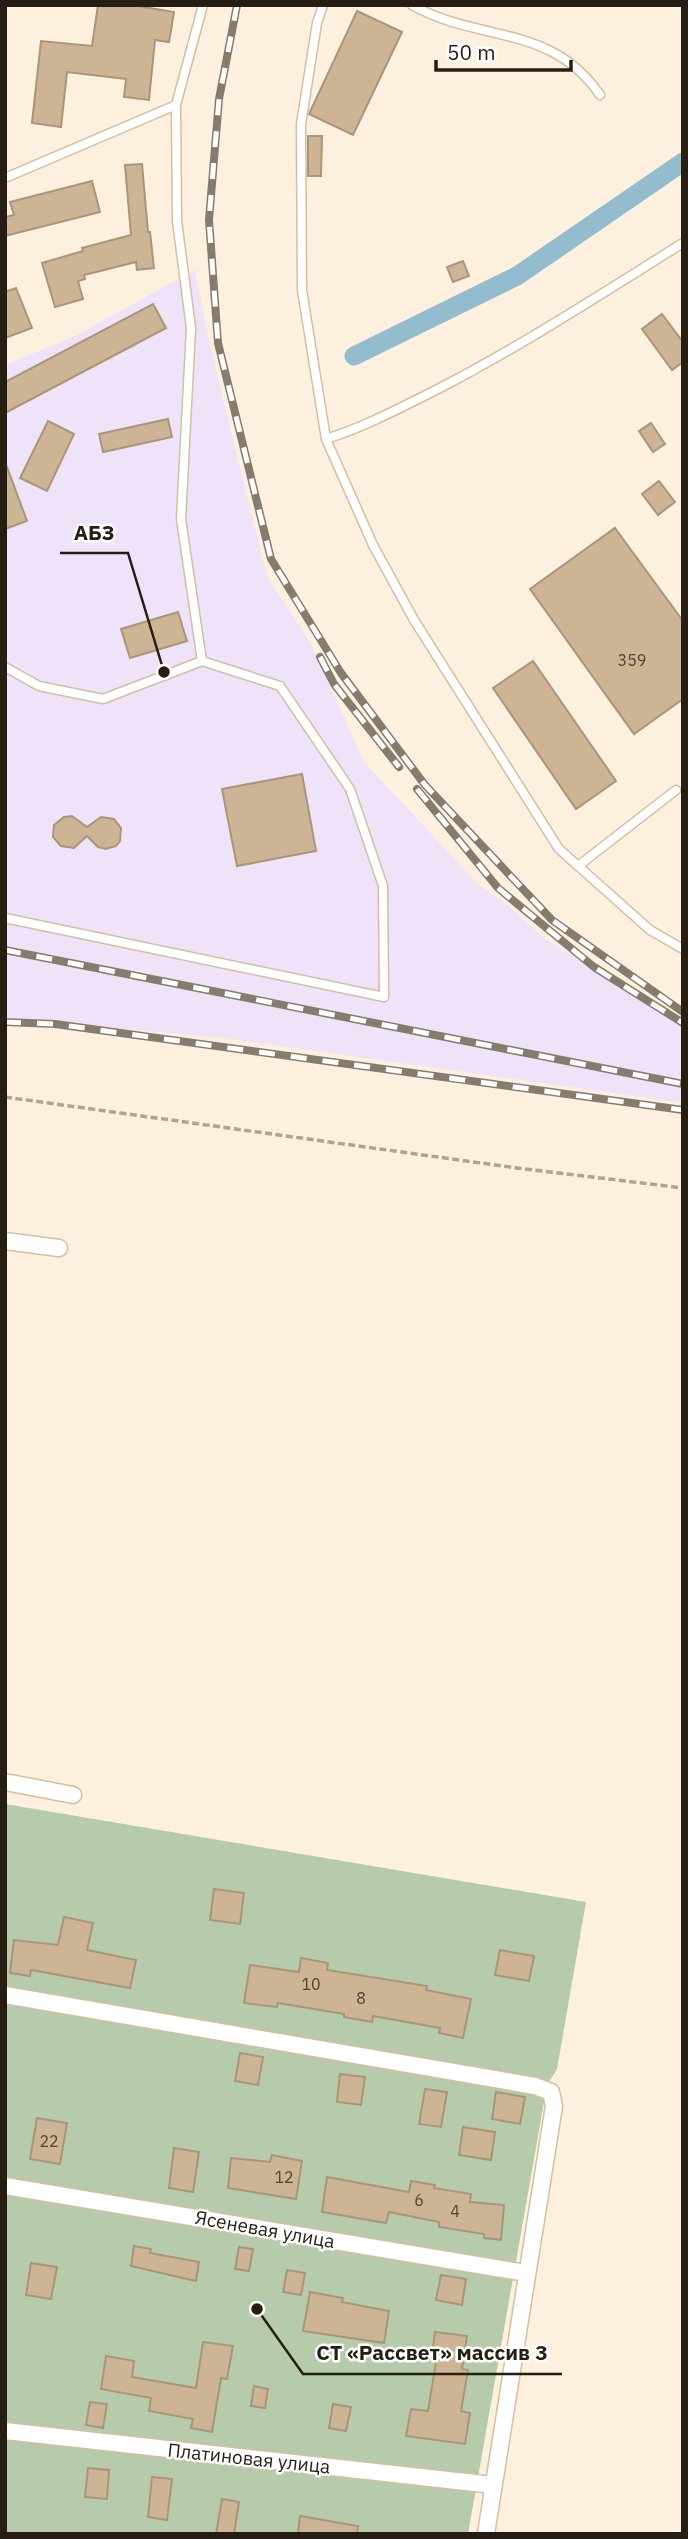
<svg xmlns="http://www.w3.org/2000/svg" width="688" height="2539" font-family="'IBM Plex Sans',sans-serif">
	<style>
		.industrial { fill: #eee3f8 }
		.green { fill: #b5cbac }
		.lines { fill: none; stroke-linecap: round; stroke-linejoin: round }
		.canal { stroke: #93bccf; stroke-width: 19 }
		.building { fill: #cdb495; stroke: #ab9579; stroke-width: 2 }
		.service-casing { stroke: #d5bea1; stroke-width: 11 }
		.minor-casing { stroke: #d5bea1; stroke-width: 19 }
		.path { stroke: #afa394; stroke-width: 3.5; stroke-dasharray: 7 3.5; stroke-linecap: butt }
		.service { stroke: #fff; stroke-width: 8 }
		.minor { stroke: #fff; stroke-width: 16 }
		.rail-casing { stroke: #867c6e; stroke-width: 8 }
		.rail { stroke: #fff; stroke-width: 5; stroke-dasharray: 16; stroke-linecap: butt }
		.labels { text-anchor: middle; stroke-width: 5; stroke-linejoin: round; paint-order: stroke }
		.number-label { font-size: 16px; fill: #504434 }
		.street-label { font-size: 19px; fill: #261e13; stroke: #fff }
		.leader { fill: none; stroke: #261e13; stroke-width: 2.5 }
		.callout-dot { fill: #261e13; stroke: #fff; stroke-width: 2.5 }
		.callout-label { font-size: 21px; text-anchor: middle; font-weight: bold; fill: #261e13; stroke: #fff; stroke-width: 5; stroke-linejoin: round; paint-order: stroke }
	</style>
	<rect width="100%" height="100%" fill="#fef0de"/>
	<polygon class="industrial" points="195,270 209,341 267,577 309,640 364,762 478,884 509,906 544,938 683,1026 683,1103 231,1039 5,1017 5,365 77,335"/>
	<polygon class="green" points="5,1804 586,1902 557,2069 547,2085 468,2534 5,2534"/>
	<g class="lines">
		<polyline class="canal" points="354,356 517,276 683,162"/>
	</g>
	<g class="building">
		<polygon points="98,5 132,5 174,12 169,42 155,40 149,100 124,97 126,79 67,72 61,127 32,123 41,41 92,46"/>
		<polygon points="357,11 402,32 353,135 309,114"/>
		<polygon points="308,136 322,136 321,176 308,176"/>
		<polygon points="142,164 148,232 150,232 154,268 137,270 136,262 84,275 85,279 78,281 83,299 55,307 42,263 83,251 82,248 131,235 125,165"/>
		<polygon points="92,181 100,212 5,236 5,217 14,215 10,202"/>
		<polygon points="463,261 469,276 453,282 447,267"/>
		<polygon points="16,288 32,328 5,338 5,292"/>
		<polygon points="153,304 166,328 5,413 5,382"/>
		<polygon points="662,314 683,342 683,362 672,370 642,329"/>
		<polygon points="168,419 172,437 103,452 99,434"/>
		<polygon points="48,421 74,434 47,491 20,478"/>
		<polygon points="651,423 665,444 653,452 639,431"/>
		<polygon points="7,467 27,521 5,529 5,468"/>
		<polygon points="659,481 675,502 658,515 642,494"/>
		<polygon points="615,528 683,621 683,699 634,734 530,589"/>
		<polygon points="178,612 187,641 130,658 121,629"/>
		<polygon points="533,661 616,781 576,809 493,688"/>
		<polygon points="302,774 316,851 237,866 222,789"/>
		<polygon points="72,816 87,827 101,817 114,819 121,828 120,841 116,846 106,849 98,847 87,836 74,848 61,846 53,837 54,825 64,817"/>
		<polygon points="214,1889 244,1893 240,1924 210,1920"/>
		<polygon points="64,1917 93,1923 87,1950 136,1960 130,1988 31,1970 30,1976 10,1973 14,1940 58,1945"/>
		<polygon points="500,1950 534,1956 529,1981 495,1975"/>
		<polygon points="301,1958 328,1963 327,1970 427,1986 426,1990 471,1999 463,2038 439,2033 440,2028 373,2016 372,2022 344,2017 344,2014 278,2003 277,2007 244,2003 250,1965 299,1972"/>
		<polygon points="240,2053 263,2057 258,2085 235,2081"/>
		<polygon points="340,2074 365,2077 361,2105 337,2102"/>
		<polygon points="425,2089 447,2092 441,2127 419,2124"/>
		<polygon points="496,2092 525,2097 520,2124 492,2119"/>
		<polygon points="37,2118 67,2123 60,2164 30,2159"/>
		<polygon points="463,2127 495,2132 491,2160 459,2155"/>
		<polygon points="174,2148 199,2152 193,2192 169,2188"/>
		<polygon points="272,2155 302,2161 296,2199 228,2188 231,2158 270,2162"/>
		<polygon points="327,2177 409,2192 411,2181 435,2185 434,2188 471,2194 470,2202 504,2205 501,2240 484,2238 484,2234 439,2227 439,2222 389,2212 386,2223 322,2212"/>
		<polygon points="134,2246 151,2249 150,2253 199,2262 196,2281 131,2266"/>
		<polygon points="239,2247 253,2249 249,2271 235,2269"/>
		<polygon points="31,2263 57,2267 51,2299 26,2295"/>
		<polygon points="287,2270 305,2273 301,2295 283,2292"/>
		<polygon points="441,2275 466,2279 462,2305 436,2300"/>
		<polygon points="310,2292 343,2298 342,2302 389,2311 384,2343 303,2331"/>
		<polygon points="435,2332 467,2336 462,2369 468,2370 461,2411 470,2413 465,2444 406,2436 411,2409 428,2411 437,2356 432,2356"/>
		<polygon points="203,2342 233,2346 227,2379 221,2378 212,2432 191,2428 193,2419 149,2411 151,2398 101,2389 106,2356 134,2361 132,2377 196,2388"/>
		<polygon points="254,2386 268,2389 265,2408 251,2406"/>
		<polygon points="90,2402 107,2404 103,2428 86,2425"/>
		<polygon points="333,2404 351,2407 346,2431 329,2428"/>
		<polygon points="88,2468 109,2470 107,2499 85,2497"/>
		<polygon points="152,2477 172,2479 167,2520 148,2517"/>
		<polygon points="222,2499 239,2502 234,2534 216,2534"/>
		<polygon points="300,2516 358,2526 357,2534 298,2534"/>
	</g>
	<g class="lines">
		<defs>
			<g id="service">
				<polyline points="323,5 317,23 301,124 302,290 326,439 373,545 414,620 559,849 650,930 683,949"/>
				<path d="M412 5C479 43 551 23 600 95"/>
				<polyline points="5,178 176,105"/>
				<path d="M326 439C364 427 398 409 434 391 520 347 601 294 683 243"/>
				<polyline points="5,667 39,686 103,699 202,661 181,519 191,328 177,221 176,105 203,5"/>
				<polyline points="578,866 676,790"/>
				<polyline points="5,918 384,997 383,886 350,789 280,686 202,661"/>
			</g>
			<g id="minor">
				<polyline points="5,1241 59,1248"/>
				<polyline points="5,1782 73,1795"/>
				<polyline points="5,1995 535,2086 551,2092 554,2106 486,2534"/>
				<polyline points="5,2186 526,2273"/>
				<polyline points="5,2431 493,2485"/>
			</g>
		</defs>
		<use href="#service" class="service-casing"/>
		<use href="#minor" class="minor-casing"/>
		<polyline class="path" points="5,1097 517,1168 683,1188"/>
		<use href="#service" class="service"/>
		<use href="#minor" class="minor"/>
		<defs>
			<g id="rail">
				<polyline points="237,5 219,99 209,220 218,343 271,559 341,673 425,785 552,920 683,1012"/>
				<polyline points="320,657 334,684 399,767"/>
				<polyline points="417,789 498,888 594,967 683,1023"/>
				<polyline points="5,950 683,1084"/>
				<polyline points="5,1022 55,1024 683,1110"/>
			</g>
		</defs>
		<use href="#rail" class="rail-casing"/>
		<use href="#rail" class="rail"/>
	</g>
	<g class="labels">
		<g class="number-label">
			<text x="632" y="666">359</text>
			<text x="311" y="1990">10</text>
			<text x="361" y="2004">8</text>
			<text x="49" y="2147">22</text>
			<text x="284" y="2183">12</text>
			<text x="419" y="2206">6</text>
			<text x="455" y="2217">4</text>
		</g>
		<g class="street-label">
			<text transform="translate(265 2229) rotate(10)" y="7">Ясеневая улица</text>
			<text transform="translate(249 2458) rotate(6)" y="7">Платиновая улица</text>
		</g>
	</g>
	<path class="leader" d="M164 672L128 553H60M257 2309L303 2374H562"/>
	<g class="callout-dot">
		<circle cx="164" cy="672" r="7"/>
		<circle cx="257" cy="2309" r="7"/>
	</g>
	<g class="callout-label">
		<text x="94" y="540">АБЗ</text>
		<text x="432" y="2360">СТ «Рассвет» массив 3</text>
	</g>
	<rect width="688" height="2539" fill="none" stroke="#261e13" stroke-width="14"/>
	<path d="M436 60v10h135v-10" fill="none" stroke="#261e13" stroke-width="3.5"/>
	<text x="447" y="60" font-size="21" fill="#261e13" stroke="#ffffff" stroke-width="5" paint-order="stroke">50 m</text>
</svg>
